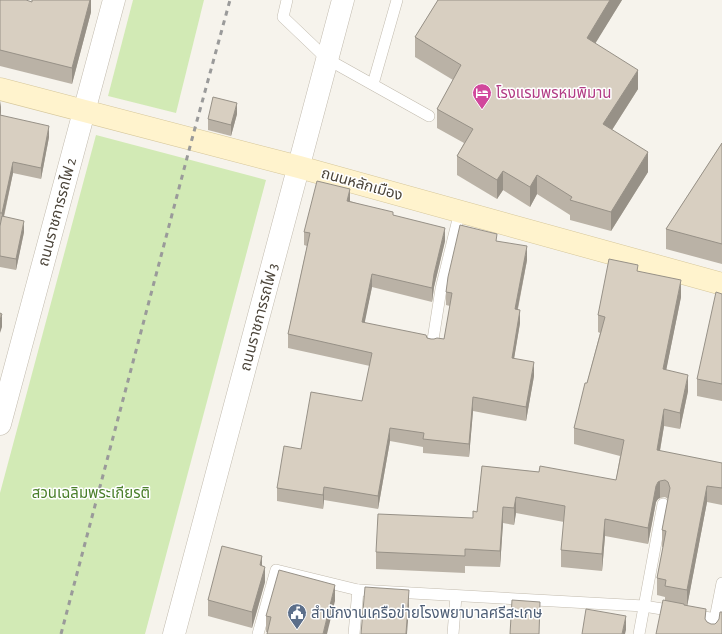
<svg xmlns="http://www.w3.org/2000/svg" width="722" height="634" font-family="'Alegreya Sans','Noto Sans Thai',sans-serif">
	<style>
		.green { fill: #d2eab5 }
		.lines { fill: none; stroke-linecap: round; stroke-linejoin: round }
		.lane-casing { stroke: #c2bbae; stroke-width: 12 }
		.street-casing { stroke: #c2bbae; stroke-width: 23 }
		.secondary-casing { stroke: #d6c79b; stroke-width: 23 }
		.lane { stroke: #fff; stroke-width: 11 }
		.street { stroke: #fff; stroke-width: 22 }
		.secondary { stroke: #fff3cd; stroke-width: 22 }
		.rail { stroke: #9a9a9a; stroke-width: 3; stroke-dasharray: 5 5; stroke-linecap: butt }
		.wall { fill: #bab2a6 }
		.shaded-wall { fill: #979187 }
		.building { fill: #d8cfc1; stroke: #979187 }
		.labels { text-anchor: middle; stroke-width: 3; stroke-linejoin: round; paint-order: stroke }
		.hotel-label { font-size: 15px; fill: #b23c85; stroke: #fff; text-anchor: start }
		.street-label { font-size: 15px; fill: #4b4439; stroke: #fff }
		.park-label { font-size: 15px; fill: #4a7f2a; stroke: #fff }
		.service-label { font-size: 15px; fill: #4e5e75; stroke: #fff; text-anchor: start }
	</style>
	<rect width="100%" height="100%" fill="#f6f3ec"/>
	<g class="green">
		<polygon points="133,0 204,0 176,113 108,96"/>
		<polygon points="96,135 266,180 145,634 0,634 0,493"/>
	</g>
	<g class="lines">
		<defs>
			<g id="lane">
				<polyline points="287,0 283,17 327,59 429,116"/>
				<polyline points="373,84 397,0"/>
				<polyline points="432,346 441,289 460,211"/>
				<polyline points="693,615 722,620"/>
				<polyline points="258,634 276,570 358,590 644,606 674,611"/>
				<polyline points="354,634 358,590"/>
				<polyline points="453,634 456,596"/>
				<polyline points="639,634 663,504"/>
				<polyline points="712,634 722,583"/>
			</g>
			<g id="street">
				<polyline points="0,424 114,0"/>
				<polyline points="174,634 343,0"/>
			</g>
			<polyline id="secondary" points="0,89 299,167 722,284"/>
		</defs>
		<use href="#lane" class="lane-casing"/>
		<use href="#street" class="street-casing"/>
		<use href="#secondary" class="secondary-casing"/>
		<use href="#lane" class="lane"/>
		<use href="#street" class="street"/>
		<use href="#secondary" class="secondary"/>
		<polyline class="rail" points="61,634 192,139 230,0"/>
	</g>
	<g class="wall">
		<polygon points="0,0 32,2 91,0 91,12 72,84 0,66"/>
		<polygon points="438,0 622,0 595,43 638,89 612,130 648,172 611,231 570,220 570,215 537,194 530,207 503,190 497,199 457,175 457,156 464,143 437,128 437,109 453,80 415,57 415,37"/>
		<polygon points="0,101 1,112 1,115 49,137 41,179 13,173 4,217 24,232 16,270 0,267"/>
		<polygon points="237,114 231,136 208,130 208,119"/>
		<polygon points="722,143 722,264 666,249 666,229"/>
		<polygon points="350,201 393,215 445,241 434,287 432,302 372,287 364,323 427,338 431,339 444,339 450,306 446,305 446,292 497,241 527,260 518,309 520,323 514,358 534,376 526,421 473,411 469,457 423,453 423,447 390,441 378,509 324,500 323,509 277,501 277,488 301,449 362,401 370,366 288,348 288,334 307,246 304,245 304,232"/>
		<polygon points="638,271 681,297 666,370 688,391 680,429 664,426 660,451 722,463 722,505 707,502 687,606 722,634 665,600 665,597 657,595 657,578 663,547 662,547 662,530 668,499 665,497 660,498 658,499 656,502 648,544 605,536 602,571 561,567 561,550 564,522 516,513 514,525 503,523 500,567 465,566 465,573 376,569 376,552 473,518 477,512 482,466 616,480 620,456 574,444 574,428 587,383 600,333 598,332 598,315"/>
		<polygon points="722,294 722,401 697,396 697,379"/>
		<polygon points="262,566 265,582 252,628 208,616 208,600"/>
		<polygon points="335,601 267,632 266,632 266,616"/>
	</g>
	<g class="shaded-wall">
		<polygon points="90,0 91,0 91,12 72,84 72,68"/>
		<polygon points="610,0 622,0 587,57 587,38"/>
		<polygon points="638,70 638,89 603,144 603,124"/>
		<polygon points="1,101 1,112 0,118 0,107"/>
		<polygon points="237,103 237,114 231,136 231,125"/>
		<polygon points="49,126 49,137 41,179 41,168"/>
		<polygon points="648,152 648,172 611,231 611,212"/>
		<polygon points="13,162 13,173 2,224 2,213"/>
		<polygon points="503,171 503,190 497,199 497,180"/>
		<polygon points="537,175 537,194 530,207 530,187"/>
		<polygon points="350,189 350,203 347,201"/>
		<polygon points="24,221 24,232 16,270 16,259"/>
		<polygon points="445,228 445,241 434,287 432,302 432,288 434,274"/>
		<polygon points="527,246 527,260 515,322 515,309"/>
		<polygon points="372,274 372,287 362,336 362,322"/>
		<polygon points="681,280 681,297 663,386 663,369"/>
		<polygon points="520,310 520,323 512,371 512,358"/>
		<polygon points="2,314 2,327 0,333 0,320"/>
		<polygon points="534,362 534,376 526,421 526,407"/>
		<polygon points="688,375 688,391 680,429 680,413"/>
		<polygon points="473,397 473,411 469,457 469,444"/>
		<polygon points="664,409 664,426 657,467 657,450"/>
		<polygon points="390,428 390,441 378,509 378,496"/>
		<polygon points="660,481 660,498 658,499 656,502 648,544 648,528 656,486 658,482"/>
		<polygon points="707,486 707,502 687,607 687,590"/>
		<polygon points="324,487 324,500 323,509 323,495"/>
		<polygon points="516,497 516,513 514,525 514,508"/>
		<polygon points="503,507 503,523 500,567 500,551"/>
		<polygon points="605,519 605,536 602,571 602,554"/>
		<polygon points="262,556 262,572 260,565"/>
		<polygon points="265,567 265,582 252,628 252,612"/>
		<polygon points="335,585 335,601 327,634 323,634"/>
		<polygon points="409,590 409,606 407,634 406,634"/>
		<polygon points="626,616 626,630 625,634 622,634"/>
	</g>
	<g class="building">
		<polygon points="0,0 26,0 32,2 32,0 90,0 72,68 0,50"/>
		<polygon points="438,0 610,0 587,38 638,70 603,124 648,152 611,212 570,200 572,197 537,175 530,187 503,171 497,180 457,156 473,129 437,109 461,65 415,37"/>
		<polygon points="213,97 237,103 231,125 208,119"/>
		<polygon points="0,115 49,126 41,168 13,162 2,213 0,213"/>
		<polygon points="722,143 722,244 666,229"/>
		<polygon points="317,181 350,189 347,201 393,212 393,215 445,228 434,274 432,288 372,274 362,322 426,335 427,338 431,339 434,339 437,338 444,339 452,293 446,292 448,277 460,225 497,234 496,241 527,246 515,309 520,310 512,358 534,362 526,407 473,397 469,444 423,439 424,433 390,428 378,496 324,487 323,495 277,488 284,446 301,449 311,392 362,401 372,353 288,334 310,233 304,232"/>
		<polygon points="2,216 24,221 16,259 0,256 0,226"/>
		<polygon points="609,259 638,265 637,271 681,280 663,369 688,375 680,413 664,409 657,450 722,463 722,488 707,486 687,590 665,586 666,580 657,578 666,531 662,530 670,488 668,482 665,480 660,481 658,482 656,486 648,528 605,519 602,554 561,550 565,506 516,497 514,508 503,507 500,551 465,549 465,556 376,552 378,514 473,518 473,511 477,512 482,466 539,472 540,466 616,480 624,440 574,428 585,383 587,383 605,317 598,315"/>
		<polygon points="716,292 722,294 722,384 697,379"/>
		<polygon points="0,313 2,314 0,320"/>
		<polygon points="222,546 262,556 260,565 265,567 252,612 208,600"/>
		<polygon points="279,570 335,585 323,634 267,634 271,617 266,616"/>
		<polygon points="365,587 409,590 406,634 361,634"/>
		<polygon points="512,600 540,602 539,634 510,634"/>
		<polygon points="663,600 684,604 684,605 706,609 705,619 707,622 711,624 715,624 717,622 719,619 720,612 722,612 722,634 656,634"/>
		<polygon points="586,609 626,616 622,634 582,634"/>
	</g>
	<defs>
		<symbol id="hotel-pin" viewBox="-11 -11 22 30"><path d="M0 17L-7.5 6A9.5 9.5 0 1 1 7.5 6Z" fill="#d1479c" stroke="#fff"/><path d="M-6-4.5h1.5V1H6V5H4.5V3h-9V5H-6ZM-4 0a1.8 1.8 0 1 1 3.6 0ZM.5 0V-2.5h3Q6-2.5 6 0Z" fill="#fff"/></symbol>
		<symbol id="civic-pin" viewBox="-11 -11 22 30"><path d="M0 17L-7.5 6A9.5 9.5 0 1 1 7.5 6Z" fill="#5c6f8a" stroke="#fff"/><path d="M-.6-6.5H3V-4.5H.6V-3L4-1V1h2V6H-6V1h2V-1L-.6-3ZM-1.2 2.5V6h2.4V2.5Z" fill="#fff"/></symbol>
	</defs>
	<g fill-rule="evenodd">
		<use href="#hotel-pin" x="471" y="82" width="22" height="30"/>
		<use href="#civic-pin" x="286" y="602" width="22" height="30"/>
	</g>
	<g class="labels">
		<g class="hotel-label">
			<text x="496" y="98">โรงแรมพรหมพิมาน</text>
		</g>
		<g class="street-label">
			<text transform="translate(362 184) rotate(16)" y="5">ถนนหลักเมือง</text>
			<text transform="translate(57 212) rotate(-75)" y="5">ถนนราชการรถไฟ 2</text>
			<text transform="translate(259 317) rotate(-75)" y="5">ถนนราชการรถไฟ 3</text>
		</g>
		<g class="park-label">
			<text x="91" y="498">สวนเฉลิมพระเกียรติ</text>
		</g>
		<g class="service-label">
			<text x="311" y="618">สำนักงานเครือข่ายโรงพยาบาลศรีสะเกษ</text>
		</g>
	</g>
</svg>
